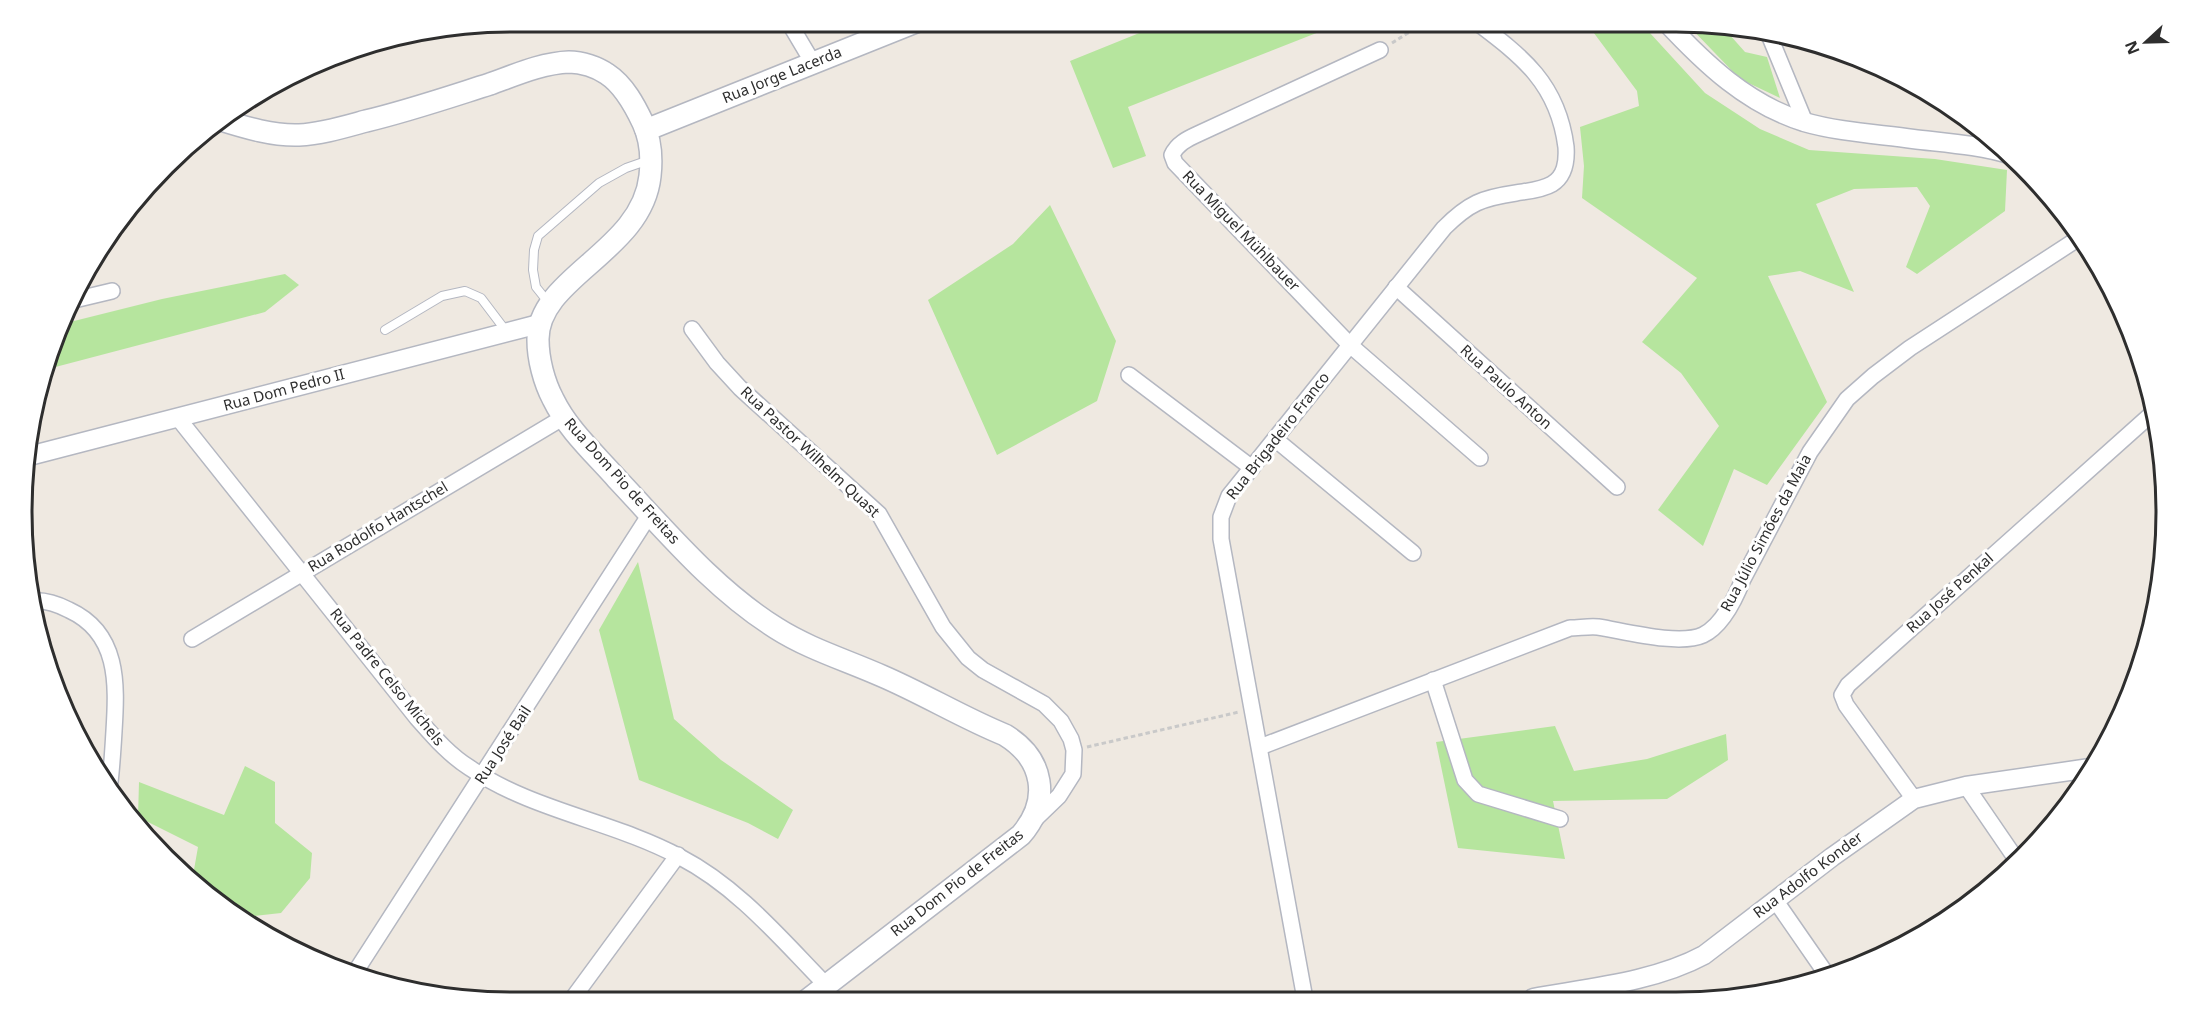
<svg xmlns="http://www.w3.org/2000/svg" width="2188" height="1023" font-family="'Noto Sans',sans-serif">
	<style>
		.green { fill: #b6e59e }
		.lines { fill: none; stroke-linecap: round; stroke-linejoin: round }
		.service-casing { stroke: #b4b7c1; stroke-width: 10 }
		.minor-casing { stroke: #b4b7c1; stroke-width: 18 }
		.tertiary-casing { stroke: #b4b7c1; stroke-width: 21 }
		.secondary-casing { stroke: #b4b7c1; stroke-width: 24 }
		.path { stroke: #c9c9c9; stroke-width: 3; stroke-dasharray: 4.5 3; stroke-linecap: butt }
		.service { stroke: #fff; stroke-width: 8 }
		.minor { stroke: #fff; stroke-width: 15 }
		.tertiary { stroke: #fff; stroke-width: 18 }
		.secondary { stroke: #fff; stroke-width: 21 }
		.labels { text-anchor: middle; stroke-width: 6; stroke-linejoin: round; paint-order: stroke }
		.street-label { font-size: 15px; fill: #2e2e2e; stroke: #fff }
		.rim { fill: none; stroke: #2e2e2e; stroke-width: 3 }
	</style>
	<rect width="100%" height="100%" fill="#efe9e1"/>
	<g class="green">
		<polygon points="1169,21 1347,21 1128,107 1146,156 1113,168 1070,61"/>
		<polygon points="1585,21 1639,21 1705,93 1760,129 1809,150 1935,159 2007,170 2005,211 1917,274 1906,267 1930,206 1917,187 1854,189 1816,204 1854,292 1800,271 1768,276 1827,402 1767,485 1734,469 1703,546 1658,510 1719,426 1681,373 1642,342 1697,278 1582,198 1584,166 1580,127 1639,106 1637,91"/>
		<polygon points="1685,22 1721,25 1745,52 1767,57 1780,98 1740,79"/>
		<polygon points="1050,205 1116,341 1097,401 997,455 928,300 1013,244"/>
		<polygon points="285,274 299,285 265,312 44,370 58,325 162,299"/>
		<polygon points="638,562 674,719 721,760 793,810 778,839 748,823 639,780 599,630"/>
		<polygon points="1555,726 1574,771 1647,759 1726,734 1728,760 1667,799 1553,801 1565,859 1458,848 1436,742"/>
		<polygon points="245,766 275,782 275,823 312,853 310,878 281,913 237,918 192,881 198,847 138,817 139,782 224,815"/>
	</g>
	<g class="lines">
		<defs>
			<g id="service">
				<polyline points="548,302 536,287 533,270 534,250 538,236 599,183 626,168 649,160"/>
				<polyline points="385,330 442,296 465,291 481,298 506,331"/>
			</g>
			<g id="minor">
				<polyline points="788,21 813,63"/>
				<polyline points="1767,30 1805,122"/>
				<path d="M1380 50 1198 134C1187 139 1177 144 1172 155L1175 163 1350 345 1480 458"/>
				<polyline points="1396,287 1617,487"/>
				<polyline points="70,301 112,291"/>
				<polyline points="692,329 717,363 740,388 879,514 943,627 968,658 983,670 1044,704 1061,721 1071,739 1074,750 1073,774 1059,796 1032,822"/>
				<polyline points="1129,375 1252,468"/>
				<path d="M178 418 417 718C433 736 449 755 470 768 533 811 613 821 680 857 738 887 781 939 827 986"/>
				<polyline points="1275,439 1413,553"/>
				<path d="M33 601C46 600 57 604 69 610 119 633 117 683 114 731 113 748 112 765 110 782"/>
				<polyline points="192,639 564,417"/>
				<polyline points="1433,680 1465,780 1478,794 1560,819"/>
				<path d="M1260 747 1570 628C1579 628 1589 626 1598 627 1624 631 1679 646 1703 635 1722 626 1736 597 1743 579L1810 452 1847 399 1873 376 1910 348 2082 236"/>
				<polyline points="1966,786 2016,859"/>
				<polyline points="1914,799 1846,705 1842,695 1848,685 2156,410"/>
				<polyline points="1775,900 1827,975"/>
				<polyline points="354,974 650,514"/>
				<path d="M1305 999 1221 539V517L1229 496 1444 228C1469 203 1482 198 1516 193 1528 191 1542 190 1552 184 1565 176 1567 162 1566 147 1558 84 1523 57 1475 21"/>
				<polyline points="570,1002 678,855"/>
			</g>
			<g id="tertiary">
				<path d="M1665 21C1705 64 1747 104 1804 122 1839 132 1877 134 1913 139 1946 143 1980 145 2012 155"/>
				<polyline points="29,456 539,324"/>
				<path d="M1533 998C1588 988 1654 982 1704 955L1832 857 1914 799 1966 786 2090 768"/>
			</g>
			<g id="secondary">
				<path d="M218 119C244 127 272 136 299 135 321 134 344 127 366 121 408 111 449 97 490 84 515 75 542 63 569 62 582 62 597 67 607 74 624 85 635 106 643 123 651 140 652 158 650 176 642 252 537 277 538 340 538 359 544 382 553 399 568 430 595 454 617 479 667 532 714 589 776 628 809 649 846 660 882 676 924 694 963 718 1005 735 1044 759 1051 800 1021 835L806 1001"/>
				<polyline points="646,130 918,21"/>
			</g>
		</defs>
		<use href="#service" class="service-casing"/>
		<use href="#minor" class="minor-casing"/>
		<use href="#tertiary" class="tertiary-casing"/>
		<use href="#secondary" class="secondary-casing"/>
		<g class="path">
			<polyline points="1392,43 1427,21"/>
			<polyline points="1087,747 1239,712"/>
		</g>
		<use href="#service" class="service"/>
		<use href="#minor" class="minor"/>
		<use href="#tertiary" class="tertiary"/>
		<use href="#secondary" class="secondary"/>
	</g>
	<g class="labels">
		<g class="street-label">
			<text transform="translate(782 75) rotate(-22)" y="5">Rua Jorge Lacerda</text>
			<text transform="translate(1241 231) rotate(46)" y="5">Rua Miguel Mühlbauer</text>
			<text transform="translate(1506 387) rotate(42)" y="5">Rua Paulo Anton</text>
			<text transform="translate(284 390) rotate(-15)" y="5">Rua Dom Pedro II</text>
			<text transform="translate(1278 436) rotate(-52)" y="5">Rua Brigadeiro Franco</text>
			<text transform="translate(810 452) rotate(43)" y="5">Rua Pastor Wilhelm Quast</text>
			<text transform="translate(622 481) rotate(48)" y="5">Rua Dom Pio de Freitas</text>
			<text transform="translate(378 527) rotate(-31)" y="5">Rua Rodolfo Hantschel</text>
			<text transform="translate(1766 533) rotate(-62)" y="5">Rua Júlio Simões da Maia</text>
			<text transform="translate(1950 593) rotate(-42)" y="5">Rua José Penkal</text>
			<text transform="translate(387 677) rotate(51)" y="5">Rua Padre Celso Michels</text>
			<text transform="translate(503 745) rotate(-57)" y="5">Rua José Bail</text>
			<text transform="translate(1808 875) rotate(-37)" y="5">Rua Adolfo Konder</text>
			<text transform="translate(957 883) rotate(-38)" y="5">Rua Dom Pio de Freitas</text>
		</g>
	</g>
	<path d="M0 0H2188V1023H0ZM512 32H1676A480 480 0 0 1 2156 512V512A480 480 0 0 1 1676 992H512A480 480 0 0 1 32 512V512A480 480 0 0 1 512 32Z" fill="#fff" fill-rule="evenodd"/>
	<path class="rim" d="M512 32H1676A480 480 0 0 1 2156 512V512A480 480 0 0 1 1676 992H512A480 480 0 0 1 32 512V512A480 480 0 0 1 512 32Z"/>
	<g transform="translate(2146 42) rotate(248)" stroke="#ffffff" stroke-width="4.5" paint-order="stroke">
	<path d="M0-4.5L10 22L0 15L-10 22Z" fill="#2e2e2e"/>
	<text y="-9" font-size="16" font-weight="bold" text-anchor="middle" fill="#2e2e2e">N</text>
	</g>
</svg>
